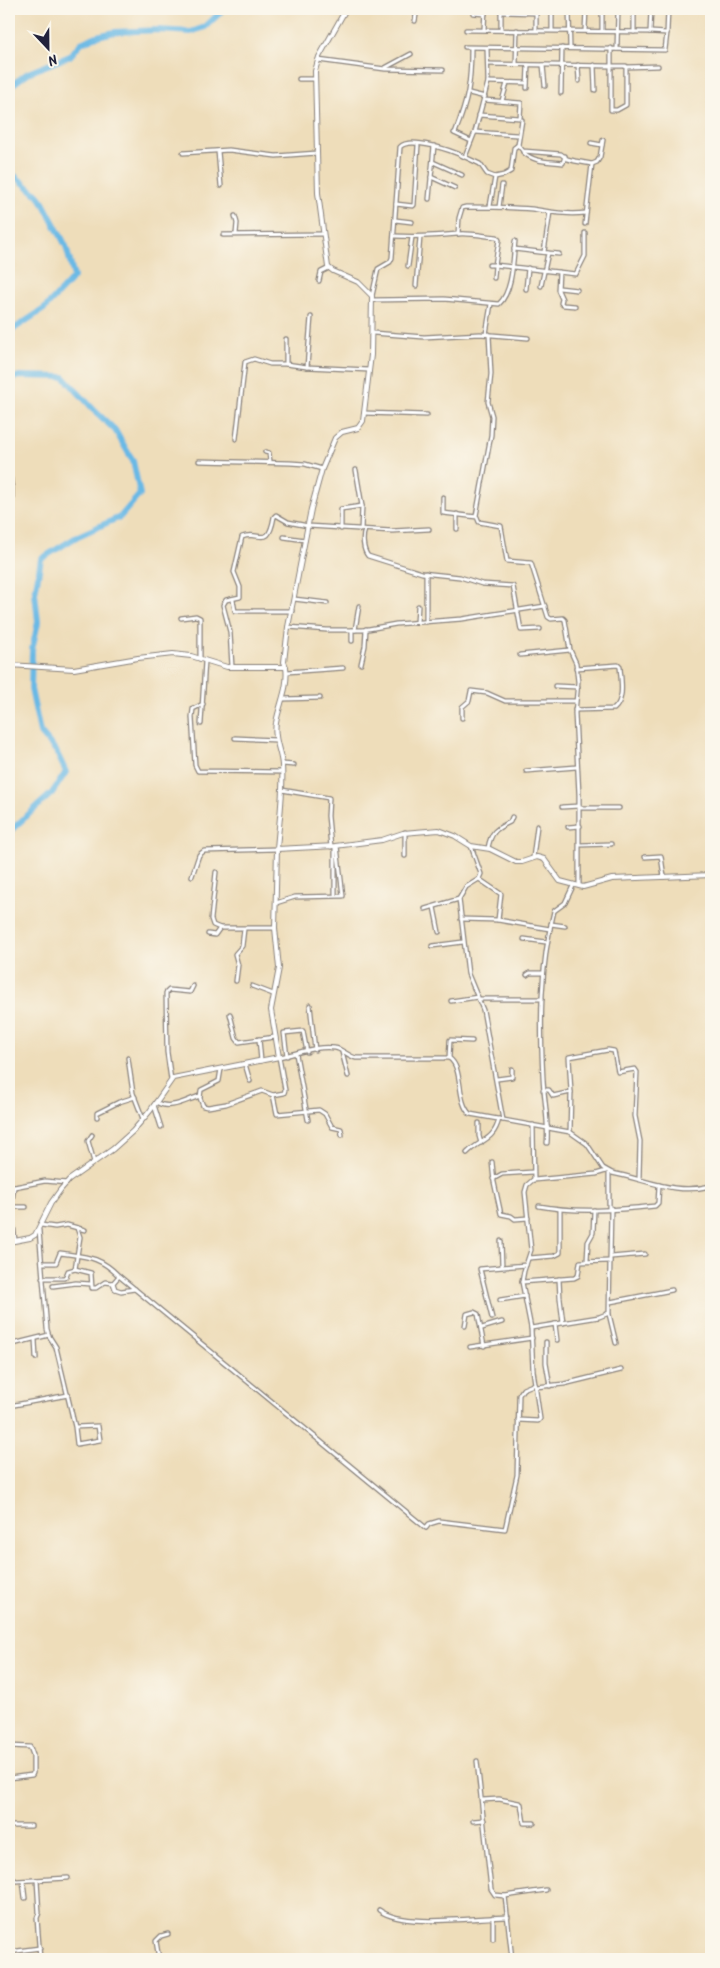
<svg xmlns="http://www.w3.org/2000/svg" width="720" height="1968" font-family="Kalam,sans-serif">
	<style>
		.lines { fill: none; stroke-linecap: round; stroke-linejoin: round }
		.river { stroke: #6ab9e5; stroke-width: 6 }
		.minor-casing { stroke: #88807a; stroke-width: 5.5 }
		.tertiary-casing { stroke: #88807a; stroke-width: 6 }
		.minor { stroke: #fff; stroke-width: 3 }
		.tertiary { stroke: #fff; stroke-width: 4 }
	</style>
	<rect width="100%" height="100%" fill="#fbf7ec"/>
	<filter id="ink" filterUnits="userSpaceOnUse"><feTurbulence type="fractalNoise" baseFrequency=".02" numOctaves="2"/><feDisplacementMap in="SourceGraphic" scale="10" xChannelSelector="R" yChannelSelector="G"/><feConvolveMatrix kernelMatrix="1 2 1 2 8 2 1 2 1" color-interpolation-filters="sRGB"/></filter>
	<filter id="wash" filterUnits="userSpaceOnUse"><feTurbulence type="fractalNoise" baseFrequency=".0096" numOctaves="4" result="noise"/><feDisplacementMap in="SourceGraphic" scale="20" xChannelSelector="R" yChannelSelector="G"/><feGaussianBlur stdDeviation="1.12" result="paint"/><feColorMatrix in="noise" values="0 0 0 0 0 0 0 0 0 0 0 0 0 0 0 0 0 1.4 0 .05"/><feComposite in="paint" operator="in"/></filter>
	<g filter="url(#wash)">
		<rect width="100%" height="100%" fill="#eeddba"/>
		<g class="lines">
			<g class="river">
				<polyline points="9,87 28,73 70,56 81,43 97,36 115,32 158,30 191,32 205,27 224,9"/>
				<polyline points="9,171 40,197 66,246 74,277 44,309 9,332"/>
				<polyline points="9,380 19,376 64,377 95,411 115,430 133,461 140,494 120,517 78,536 41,559 35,593 38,622 32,650 31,689 40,732 56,751 66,772 52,793 9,832"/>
			</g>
		</g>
	</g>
	<g filter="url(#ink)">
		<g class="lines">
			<defs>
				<g id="minor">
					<polyline points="569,9 570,48"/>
					<polyline points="501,12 536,13"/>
					<polyline points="473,13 485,14"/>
					<polyline points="415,21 417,9"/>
					<polyline points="484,29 485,9"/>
					<polyline points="501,30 501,9"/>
					<polyline points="536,30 536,9"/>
					<polyline points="552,30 552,9"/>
					<polyline points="585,30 586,9"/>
					<polyline points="602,31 602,9"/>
					<polyline points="634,32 634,9"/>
					<polyline points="650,32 651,9"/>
					<polyline points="667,33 668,9"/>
					<polyline points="465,47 665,50 667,33 650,32 466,30"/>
					<polyline points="617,49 618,9"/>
					<polyline points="318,60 385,69 443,70"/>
					<polyline points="488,64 611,66 626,66 626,105 617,110 611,110 611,48"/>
					<polyline points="516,64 517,30"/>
					<polyline points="543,65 545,86"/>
					<polyline points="578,65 579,81"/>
					<polyline points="594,65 595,90"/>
					<polyline points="627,67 658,66"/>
					<polyline points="385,68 411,54"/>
					<polyline points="299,79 314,79"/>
					<polyline points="488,82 527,83"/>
					<polyline points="527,88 528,65"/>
					<polyline points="469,93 485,97"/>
					<polyline points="561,93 562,48"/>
					<polyline points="502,101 507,83"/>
					<polyline points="479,115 520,118 521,103 484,100"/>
					<polyline points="522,120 518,145 523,151 561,154 567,159 575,161 592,164 597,162 600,157 603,140"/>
					<polyline points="475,132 517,135"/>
					<polyline points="454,133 471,141"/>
					<path d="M455 133C468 100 471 84 471 48"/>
					<polyline points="591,143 602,145"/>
					<polyline points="218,151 221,186"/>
					<path d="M523 152C535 163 548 161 563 163L565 156"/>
					<polyline points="183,153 229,150 276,156 317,153"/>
					<polyline points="465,157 480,164 487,174 495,177"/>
					<polyline points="433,162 462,175"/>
					<polyline points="431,177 455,188"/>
					<polyline points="429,199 434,146"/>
					<polyline points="396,204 413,206 414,205 418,145"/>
					<polyline points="490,206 495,177 504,175 511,171 514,148 518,145"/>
					<polyline points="499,207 502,185"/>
					<polyline points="235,216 237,223 236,234"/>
					<polyline points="395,220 412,222"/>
					<polyline points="585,224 592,164"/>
					<path d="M458 234 459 218 462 208 466 207C488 207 510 207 532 209 553 212 564 215 586 213"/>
					<polyline points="223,235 323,234"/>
					<path d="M395 236C416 237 437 236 458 234 470 233 485 236 497 237L499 240 495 265 576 274 585 256V233"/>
					<polyline points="514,249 548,253 541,286"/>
					<polyline points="544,252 550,212"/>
					<polyline points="548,253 559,254"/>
					<polyline points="489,265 495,265 494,278"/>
					<polyline points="408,266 412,237"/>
					<polyline points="559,272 558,290 562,299 561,303 563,305 575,306"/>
					<polyline points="319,281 321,272 329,268"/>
					<polyline points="416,286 420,237"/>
					<polyline points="559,288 577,290"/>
					<polyline points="526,289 528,268"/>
					<path d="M372 296 378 269 390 262 392 258 400 147C410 136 453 151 465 157L475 132 488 82 487 48"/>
					<path d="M373 300 444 299 499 304C513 291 513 259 515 241"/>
					<polyline points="373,333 424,337 480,334 528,338"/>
					<polyline points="486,334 491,304"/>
					<polyline points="286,339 286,364 307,367 369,370"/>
					<polyline points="307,367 311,317"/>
					<polyline points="364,413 427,415"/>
					<polyline points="236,439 245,362 254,359 270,364 286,364"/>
					<polyline points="265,452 269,453 270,461"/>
					<polyline points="199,461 290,463 305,464 322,469"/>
					<polyline points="9,467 12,489 12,515"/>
					<polyline points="356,470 362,506 361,530"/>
					<polyline points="443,497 443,513 477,517 479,522 501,526 507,561 531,563 548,617 551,619 563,618 565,620 570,650 576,663 578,682 575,713 579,795 579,886"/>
					<polyline points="476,516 491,435 492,416 488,402 491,374 489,334"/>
					<polyline points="341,529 341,509 362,506"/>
					<polyline points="457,529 457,514"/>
					<path d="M365 530C362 537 363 550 368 556L422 573 460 577 482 584 513 586 521 630 540 629"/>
					<polyline points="284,537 305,540"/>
					<polyline points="294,599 327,603"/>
					<polyline points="233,600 235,611 292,611"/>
					<polyline points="181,618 196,616 200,618 200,659"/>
					<polyline points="417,622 418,606"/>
					<polyline points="426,622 426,573"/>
					<polyline points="288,627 327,630 363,630 396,624 462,619 545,606"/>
					<polyline points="355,630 359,606"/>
					<polyline points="352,641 352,630"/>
					<polyline points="520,655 570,650"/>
					<polyline points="361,664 365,646 366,629"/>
					<path d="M232 667 230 632 223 605 226 600 240 597V587L234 572 242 537C260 530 268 550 274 517L276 515 288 522 308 526 392 531 429 529"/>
					<polyline points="287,672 343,668"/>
					<polyline points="555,686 578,687"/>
					<polyline points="283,699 320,698"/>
					<polyline points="203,704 193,709 192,717 195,765 198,771 282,772"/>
					<path d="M575 710 614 709C625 700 621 680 620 667L618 665 576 668"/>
					<polyline points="462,718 462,707 469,701 471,691 487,693 505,701 575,701"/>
					<polyline points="201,724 205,661"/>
					<polyline points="235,738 276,740"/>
					<polyline points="282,764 294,765"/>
					<polyline points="526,771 577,767"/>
					<polyline points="282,790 329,798 328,816 331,847"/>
					<polyline points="562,807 579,806"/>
					<polyline points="580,808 619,808"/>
					<polyline points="568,827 580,826"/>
					<polyline points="580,845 611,844"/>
					<polyline points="471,846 481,874 479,879 501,894 498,920"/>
					<path d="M488 848C491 832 495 829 510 822L512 817"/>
					<polyline points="405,856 405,832"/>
					<polyline points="645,857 661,856 664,877"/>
					<polyline points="533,858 537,826"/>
					<polyline points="216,872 211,919 213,925 220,928 275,928"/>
					<polyline points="192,876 199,855 204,851 277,849"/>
					<polyline points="335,894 335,846"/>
					<polyline points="459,899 468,974 483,1010 503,1120"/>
					<polyline points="276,903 295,897 343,896 337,846"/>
					<polyline points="434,907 439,932"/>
					<polyline points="425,909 459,899 466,887 479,879"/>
					<polyline points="461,919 498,920 550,929"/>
					<polyline points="551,924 565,926"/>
					<polyline points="208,934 215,935 220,928"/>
					<polyline points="524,939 546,942"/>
					<polyline points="432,946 463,942"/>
					<polyline points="527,975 530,973 542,973"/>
					<polyline points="236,981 238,965 235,954 242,946 244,929"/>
					<polyline points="252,986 273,994"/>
					<polyline points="479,999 542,999"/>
					<polyline points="451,1001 478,997"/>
					<polyline points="310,1005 315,1050"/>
					<polyline points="230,1014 236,1038 239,1042 275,1037"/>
					<polyline points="259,1039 261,1061"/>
					<polyline points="342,1052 348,1076"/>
					<polyline points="296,1054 308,1120"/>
					<polyline points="287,1056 284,1033 303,1031 307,1052"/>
					<polyline points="128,1058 133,1093 143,1119"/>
					<polyline points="449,1058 450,1040 472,1041"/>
					<polyline points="245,1064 250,1081"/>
					<path d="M221 1069 219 1081 201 1090 200 1098 203 1106 208 1107 226 1104 262 1091 273 1095 284 1093 285 1090 279 1057C296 1054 317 1045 335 1048 342 1049 348 1056 356 1058H449C464 1068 456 1101 470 1114L570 1132 587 1144 603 1168 612 1173C648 1180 674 1195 711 1186"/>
					<polyline points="497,1079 512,1077 512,1069"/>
					<polyline points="171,1080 167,1052 166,993 169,990 190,992 193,986"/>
					<polyline points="543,1090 549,1090 553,1096 571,1092"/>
					<polyline points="273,1095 277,1114 319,1110 325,1114 332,1127 341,1129 342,1135"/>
					<path d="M156 1102C170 1111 186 1100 200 1096"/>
					<polyline points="154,1105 161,1127"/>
					<polyline points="97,1117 97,1113 119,1102 135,1097"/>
					<polyline points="479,1123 479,1136 481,1143"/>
					<polyline points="570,1132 571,1092 569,1057 608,1050 614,1051 618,1072 635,1069 637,1072 635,1116 640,1141 639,1179"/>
					<polyline points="92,1135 88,1141 94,1162"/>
					<path d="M547 1143C549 1121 544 1100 543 1078 540 1022 540 966 554 911L565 903 573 886"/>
					<path d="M467 1153C481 1139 494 1141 499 1119"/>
					<polyline points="492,1162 494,1182 501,1214 511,1216 515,1219 528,1218"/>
					<polyline points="609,1172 609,1209"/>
					<polyline points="493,1179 502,1174 533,1172"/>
					<polyline points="534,1180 596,1174 606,1171"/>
					<polyline points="9,1188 45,1181 67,1183"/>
					<path d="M539 1206C576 1213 617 1210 655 1206L658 1203 659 1185"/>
					<polyline points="11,1207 14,1187"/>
					<polyline points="41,1225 55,1227 67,1225 85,1230"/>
					<polyline points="39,1230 47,1329 49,1336 56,1347 75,1427 98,1426 100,1440 77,1444 75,1427"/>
					<polyline points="15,1240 11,1207 26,1207"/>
					<polyline points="501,1241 502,1266"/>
					<polyline points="611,1257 645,1254"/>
					<polyline points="529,1258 554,1256 560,1253 560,1210"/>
					<polyline points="587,1261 588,1242 593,1233 594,1210"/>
					<path d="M42 1263H56L60 1253C87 1257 99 1256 119 1276L426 1528 429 1524 439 1521 505 1529 517 1475 519 1395 523 1389 535 1384"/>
					<polyline points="75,1269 80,1237 77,1228"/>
					<polyline points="119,1276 113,1283 115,1289 121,1291 135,1289"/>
					<polyline points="42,1278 64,1278 66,1276 68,1271 75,1269 91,1273 92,1288 96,1288 105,1282 113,1283"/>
					<polyline points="559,1279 560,1298 563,1323"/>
					<polyline points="522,1282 574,1278 578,1276 580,1262 610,1261"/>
					<polyline points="53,1286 76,1283 91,1284"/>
					<polyline points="500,1300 525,1296"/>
					<polyline points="610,1302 672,1290"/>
					<polyline points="609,1314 616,1343"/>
					<polyline points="492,1318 480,1269 526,1265"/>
					<polyline points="555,1324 557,1340"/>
					<polyline points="465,1326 467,1314 474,1312 478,1314 484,1346"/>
					<polyline points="482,1328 502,1322"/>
					<polyline points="531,1328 599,1317 609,1313 611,1208"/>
					<polyline points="35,1339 36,1358"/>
					<polyline points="546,1342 546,1363 550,1386"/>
					<polyline points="9,1345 49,1335"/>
					<polyline points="470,1347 532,1338"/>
					<polyline points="536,1387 564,1384 621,1370"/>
					<polyline points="9,1406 68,1395"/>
					<polyline points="518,1420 538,1421 540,1419 533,1370 531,1328 522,1282 524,1271 531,1250 525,1192 527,1185 534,1179 533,1125"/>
					<polyline points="9,1746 30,1747 33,1755 33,1773 32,1775 9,1778"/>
					<polyline points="477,1761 491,1889 495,1895 505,1896 512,1959"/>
					<polyline points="482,1800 499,1799 519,1803 521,1804 524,1823 534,1823"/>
					<polyline points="473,1821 484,1820"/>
					<polyline points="9,1826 31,1826"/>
					<polyline points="9,1856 11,1877 16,1881 68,1878"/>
					<polyline points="37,1880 39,1913 37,1918 40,1959"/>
					<polyline points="23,1881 25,1898"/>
					<polyline points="505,1896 546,1890"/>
					<path d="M379 1910C404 1929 476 1917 508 1917"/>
					<polyline points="493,1917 493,1939"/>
					<polyline points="9,1952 40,1948"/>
					<polyline points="159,1959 156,1941 161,1936 168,1934"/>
				</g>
				<g id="tertiary">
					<path d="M9 665 74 669 138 658 173 654 191 656 227 667H286C289 687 279 705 276 723 273 738 281 751 282 765 284 793 279 821 277 849L335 846 382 840 403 833 439 830 455 836 471 846 490 849 516 862H522L537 857 544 859 560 881 583 887 612 879 711 875"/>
					<polyline points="286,667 284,662 288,627 311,509 322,469 335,438 342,432 358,428 363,421 371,355 372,296 358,282 333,271 328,267 318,193 315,71 319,57 346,9"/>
					<polyline points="9,1242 30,1238 35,1235 51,1203 61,1189 69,1180 113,1149 133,1131 150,1111 173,1078 279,1057 271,1010 279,968 275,928 277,849"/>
				</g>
			</defs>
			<use href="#minor" class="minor-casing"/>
			<use href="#tertiary" class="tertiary-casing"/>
			<use href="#minor" class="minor"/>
			<use href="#tertiary" class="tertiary"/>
		</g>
	</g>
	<rect width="720" height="1968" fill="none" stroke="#fbf7ec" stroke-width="30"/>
	<g transform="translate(48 48) rotate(158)" stroke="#fbf7ec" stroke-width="4" paint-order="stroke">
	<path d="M0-4L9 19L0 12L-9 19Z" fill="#22223b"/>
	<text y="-8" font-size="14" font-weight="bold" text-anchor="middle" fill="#22223b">N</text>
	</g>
</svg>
